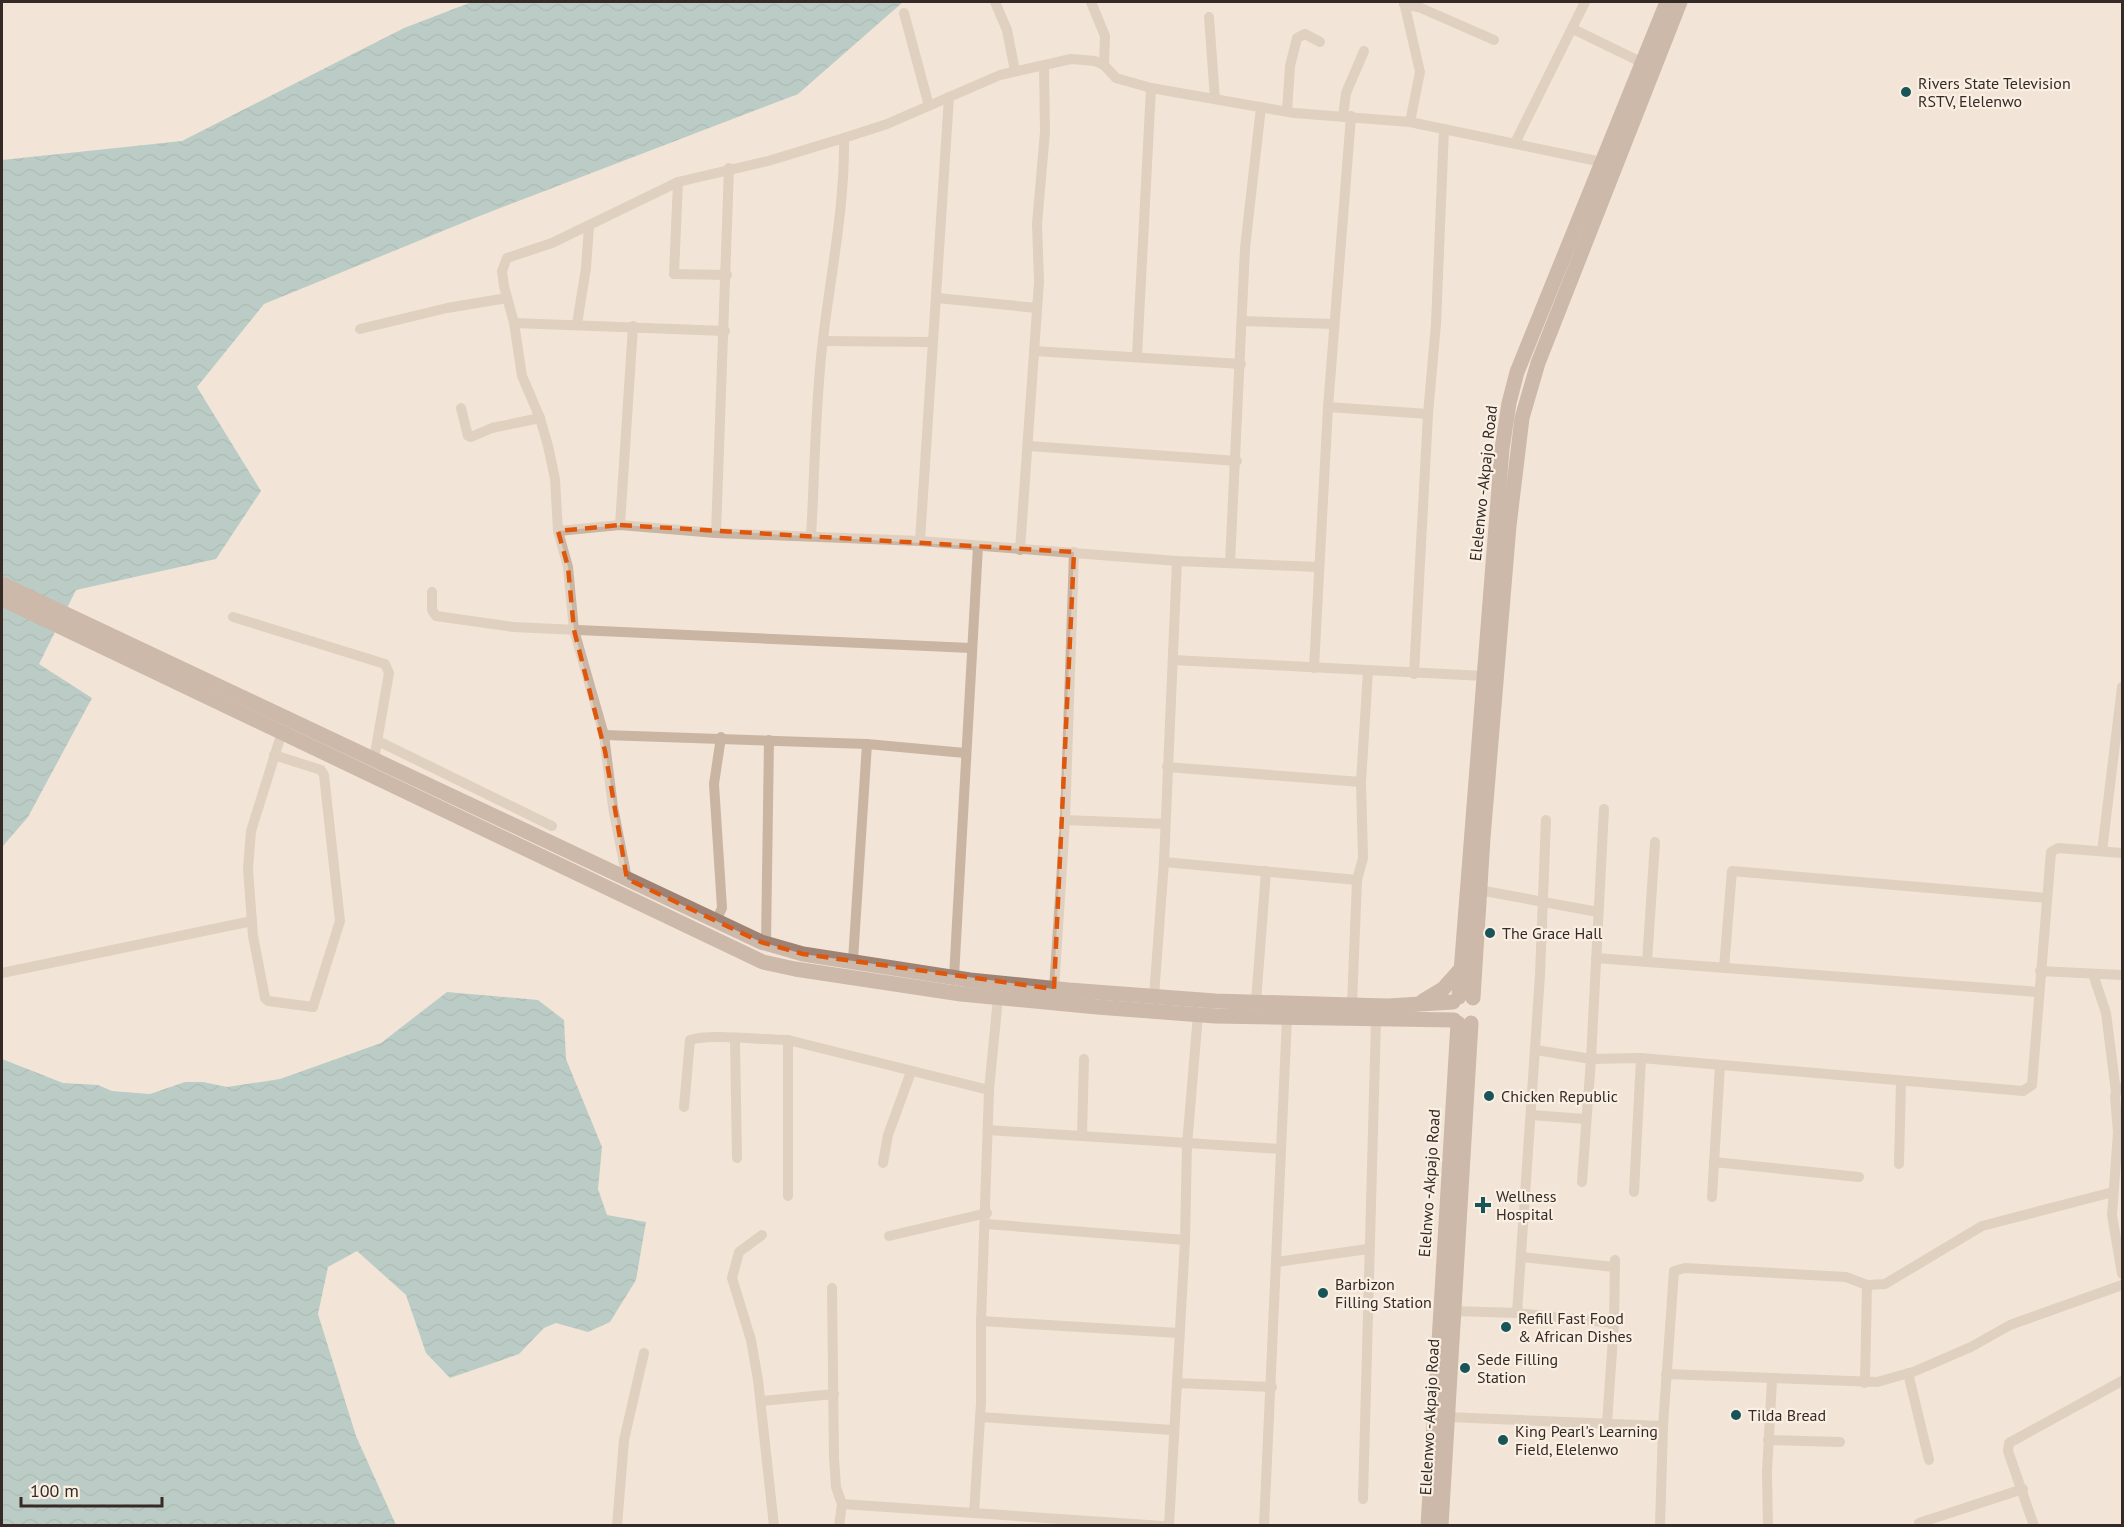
<svg xmlns="http://www.w3.org/2000/svg" width="2124" height="1527" font-family="'PT Sans',sans-serif">
	<style>
		.water { fill: url(#water-waves) }
		.lines { fill: none; stroke-linecap: round; stroke-linejoin: round }
		.minor { stroke: #cab5a3; stroke-width: 10 }
		.secondary { stroke: #9e8374; stroke-width: 15 }
		.marked { fill: none; stroke: #df570d; stroke-width: 4.5; stroke-dasharray: 12 8; stroke-linejoin: round }
		.poi-dot { fill: #195458; stroke: #faefe3; stroke-width: 2 }
		.labels { text-anchor: middle; stroke-width: 4.5; stroke-linejoin: round; paint-order: stroke }
		.poi-label { font-size: 16px; fill: #352a25; stroke: #faefe3; text-anchor: start }
		.street-label { font-size: 16px; fill: #352a25; stroke: #faefe3 }
	</style>
	<defs>
		<pattern id="water-waves" width="16" height="10" patternUnits="userSpaceOnUse" patternTransform="scale(1.5)"><rect width="16" height="10" fill="#75aeb0"/><path d="M0 5q4-4 8 0t8 0" fill="none" stroke="#618e8f"/></pattern>
	</defs>
	<rect width="100%" height="100%" fill="#f2e5d7"/>
	<g class="water">
		<polygon points="472,2 903,2 798,94 477,217 264,304 197,387 261,491 216,559 76,590 39,664 92,698 28,817 2,847 2,160 182,141 404,28"/>
		<polygon points="447,992 538,1000 564,1020 566,1059 602,1147 598,1189 607,1215 646,1222 636,1280 610,1322 588,1332 556,1323 544,1328 519,1354 450,1378 426,1353 406,1295 357,1251 328,1267 318,1314 356,1436 396,1525 2,1525 2,1059 63,1083 98,1085 112,1091 150,1094 185,1082 203,1082 227,1087 280,1079 381,1043"/>
	</g>
	<g class="lines">
		<g class="minor">
			<polyline points="995,2 1007,30 1015,71"/>
			<polyline points="1091,2 1105,36 1104,65"/>
			<polyline points="1404,2 1420,72 1410,122"/>
			<polyline points="1404,4 1421,8 1494,40"/>
			<polyline points="904,13 929,106"/>
			<polyline points="1209,17 1215,99"/>
			<polyline points="1573,29 1643,63"/>
			<polyline points="1287,111 1290,66 1297,38 1305,34 1320,42"/>
			<polyline points="1343,117 1346,93 1364,51"/>
			<polyline points="1515,143 1585,2"/>
			<polyline points="678,182 674,274 727,275"/>
			<polyline points="937,298 1037,308"/>
			<polyline points="1243,321 1334,324"/>
			<polyline points="514,323 725,331"/>
			<polyline points="577,324 586,268 589,226"/>
			<polyline points="360,329 447,308 507,298"/>
			<polyline points="823,341 932,342"/>
			<polyline points="1034,351 1241,364"/>
			<polyline points="1137,356 1151,88"/>
			<polyline points="1328,407 1428,414"/>
			<polyline points="461,408 468,436 471,437 492,428 540,418"/>
			<polyline points="1029,446 1237,461"/>
			<polyline points="620,525 633,326"/>
			<polyline points="558,531 620,525 716,533 920,541 1177,561 1319,567"/>
			<polyline points="716,533 729,168"/>
			<path d="M811 536C815 471 815 404 823 339 831 272 845 206 844 138"/>
			<polyline points="920,541 949,97"/>
			<polyline points="1020,550 1039,282 1037,224 1045,132 1044,67"/>
			<polyline points="1230,563 1245,248 1261,107"/>
			<polyline points="432,592 432,610 436,616 513,627 971,648"/>
			<polyline points="233,617 385,664 389,673 374,759"/>
			<polyline points="1173,660 1484,676"/>
			<polyline points="1314,668 1328,407 1351,116"/>
			<polyline points="1414,674 1428,414 1436,324 1444,129"/>
			<polyline points="604,735 867,744 965,753"/>
			<polyline points="378,741 552,826"/>
			<polyline points="274,755 321,770 324,775 340,921 313,1007 268,1001 265,998 253,936 248,869 251,831 282,732"/>
			<polyline points="1167,767 1361,782"/>
			<polyline points="1065,820 1165,824"/>
			<polyline points="2102,851 2122,687"/>
			<polyline points="1164,862 1357,880"/>
			<polyline points="627,879 613,807 604,735 574,630 568,567 558,531 555,479 548,446 540,418 522,376 514,323 504,286 502,271 507,258 552,243 678,182 768,161 844,138 887,124 1000,75 1071,59 1095,61 1104,65 1116,78 1151,88 1294,113 1410,122 1602,162"/>
			<polyline points="1479,890 1598,912"/>
			<polyline points="716,921 722,908 714,784 721,737"/>
			<polyline points="766,943 769,740"/>
			<polyline points="1596,958 2039,992"/>
			<polyline points="853,960 867,744"/>
			<polyline points="1647,962 1655,842"/>
			<polyline points="1724,968 1732,871 2047,898"/>
			<polyline points="2040,971 2122,975"/>
			<polyline points="2,973 252,921"/>
			<polyline points="2093,974 2106,1013 2116,1092"/>
			<polyline points="954,977 978,546"/>
			<polyline points="1054,989 1065,820 1074,552"/>
			<polyline points="1154,996 1164,862 1177,561"/>
			<polyline points="1256,1002 1266,871"/>
			<polyline points="1352,1005 1357,880 1363,858 1361,782 1368,671"/>
			<polyline points="735,1039 737,1158"/>
			<polyline points="1536,1050 1591,1059 1641,1058 2023,1091 2032,1085 2051,852 2058,848 2122,853"/>
			<polyline points="2122,1088 2116,1092 2115,1097 2118,1132 2112,1215 2122,1274"/>
			<path d="M684 1107 690 1040C709 1033 763 1040 788 1040"/>
			<polyline points="1531,1115 1586,1119"/>
			<polyline points="988,1130 1281,1149"/>
			<polyline points="1082,1135 1084,1059"/>
			<polyline points="1714,1162 1859,1177"/>
			<polyline points="883,1163 888,1135 911,1072"/>
			<polyline points="1899,1164 1901,1081"/>
			<polyline points="1582,1182 1591,1059 1604,809"/>
			<polyline points="1634,1192 1641,1058"/>
			<polyline points="788,1196 788,1040 989,1090"/>
			<polyline points="1712,1197 1720,1065"/>
			<polyline points="986,1224 1185,1240"/>
			<polyline points="762,1235 739,1252 732,1278 751,1340 758,1380 774,1526"/>
			<polyline points="889,1236 987,1213"/>
			<polyline points="1521,1257 1614,1267"/>
			<polyline points="1276,1262 1368,1249"/>
			<polyline points="832,1288 834,1458 836,1487 842,1504 1163,1526"/>
			<polyline points="1453,1311 1517,1313 1614,1323"/>
			<polyline points="1517,1313 1540,975 1546,820"/>
			<polyline points="981,1321 1179,1333"/>
			<polyline points="1908,1373 1929,1460"/>
			<polyline points="1666,1374 1877,1382 1913,1372 1971,1347 2010,1325 2122,1285"/>
			<polyline points="1177,1383 1272,1387"/>
			<polyline points="1865,1383 1867,1285"/>
			<polyline points="761,1401 834,1394"/>
			<polyline points="980,1417 1172,1430"/>
			<polyline points="1447,1417 1663,1426"/>
			<polyline points="1607,1423 1614,1323 1615,1260"/>
			<polyline points="1768,1440 1840,1442"/>
			<polyline points="1363,1499 1376,1020"/>
			<polyline points="974,1513 981,1403 981,1321 989,1090 998,998"/>
			<polyline points="1919,1523 2023,1489"/>
			<polyline points="617,1526 624,1440 644,1353"/>
			<polyline points="839,1526 842,1504"/>
			<polyline points="1169,1526 1185,1240 1187,1145 1198,1014"/>
			<polyline points="1264,1526 1287,1018"/>
			<polyline points="1660,1526 1663,1426 1674,1271 1685,1268 1846,1277 1867,1285 1885,1284 1982,1226 2113,1192"/>
			<polyline points="1768,1526 1767,1472 1772,1380"/>
			<polyline points="2034,1526 2008,1451 2009,1443 2122,1381"/>
		</g>
		<g class="secondary">
			<polyline points="2,584 761,942 803,954 970,980 1069,990 1215,1001 1352,1005 1388,1006 1453,1002"/>
			<polyline points="2,599 763,962 795,969 961,994 1097,1007 1215,1016 1454,1020"/>
			<polyline points="1459,997 1502,449 1509,403 1517,372 1667,2"/>
			<polyline points="1473,998 1483,838 1509,526 1522,418 1538,363 1680,2"/>
			<polyline points="1423,1001 1443,989 1460,970"/>
			<polyline points="1428,1526 1458,1023"/>
			<polyline points="1441,1526 1471,1023"/>
		</g>
	</g>
	<path d="M0 0H2124V1527H0ZM620 525 1074 552 1054 989 803 954 761 942 627 879 605 751 574 630 568 567 558 531Z" fill="#f2e5d7" fill-opacity=".55" fill-rule="evenodd"/>
	<path class="marked" d="M620 525 1074 552 1054 989 803 954 761 942 627 879 605 751 574 630 568 567 558 531Z"/>
	<g class="poi-dot">
		<circle cx="1906" cy="92" r="6"/>
		<circle cx="1490" cy="933" r="6"/>
		<circle cx="1489" cy="1096" r="6"/>
		<path d="M1480 1196h6v6h6v6h-6v6h-6v-6h-6v-6h6z"/>
		<circle cx="1323" cy="1293" r="6"/>
		<circle cx="1506" cy="1327" r="6"/>
		<circle cx="1465" cy="1368" r="6"/>
		<circle cx="1736" cy="1415" r="6"/>
		<circle cx="1503" cy="1440" r="6"/>
	</g>
	<g class="labels">
		<g class="poi-label">
			<text x="1918" y="89">Rivers State Television<tspan x="1918" dy="18">RSTV, Elelenwo</tspan></text>
			<text x="1502" y="939">The Grace Hall</text>
			<text x="1501" y="1102">Chicken Republic</text>
			<text x="1496" y="1202">Wellness<tspan x="1496" dy="18">Hospital</tspan></text>
			<text x="1335" y="1290">Barbizon<tspan x="1335" dy="18">Filling Station</tspan></text>
			<text x="1518" y="1324">Refill Fast Food<tspan x="1518" dy="18">&amp; African Dishes</tspan></text>
			<text x="1477" y="1365">Sede Filling<tspan x="1477" dy="18">Station</tspan></text>
			<text x="1748" y="1421">Tilda Bread</text>
			<text x="1515" y="1437">King Pearl's Learning<tspan x="1515" dy="18">Field, Elelenwo</tspan></text>
		</g>
		<g class="street-label">
			<text transform="translate(1483 483) rotate(-84)" y="6">Elelenwo -Akpajo Road</text>
			<text transform="translate(1429 1183) rotate(-86)" y="6">Elelnwo -Akpajo Road</text>
			<text transform="translate(1429 1417) rotate(-87)" y="6">Elelenwo -Akpajo Road</text>
		</g>
	</g>
	<rect width="2124" height="1527" fill="none" stroke="#352a25" stroke-width="6"/>
	<path d="M21 1497v9h141v-9" fill="none" stroke="#352a25" stroke-width="3"/>
	<text x="30" y="1497" font-size="18" fill="#352a25" stroke="#faefe3" stroke-width="4.5" paint-order="stroke">100 m</text>
</svg>
